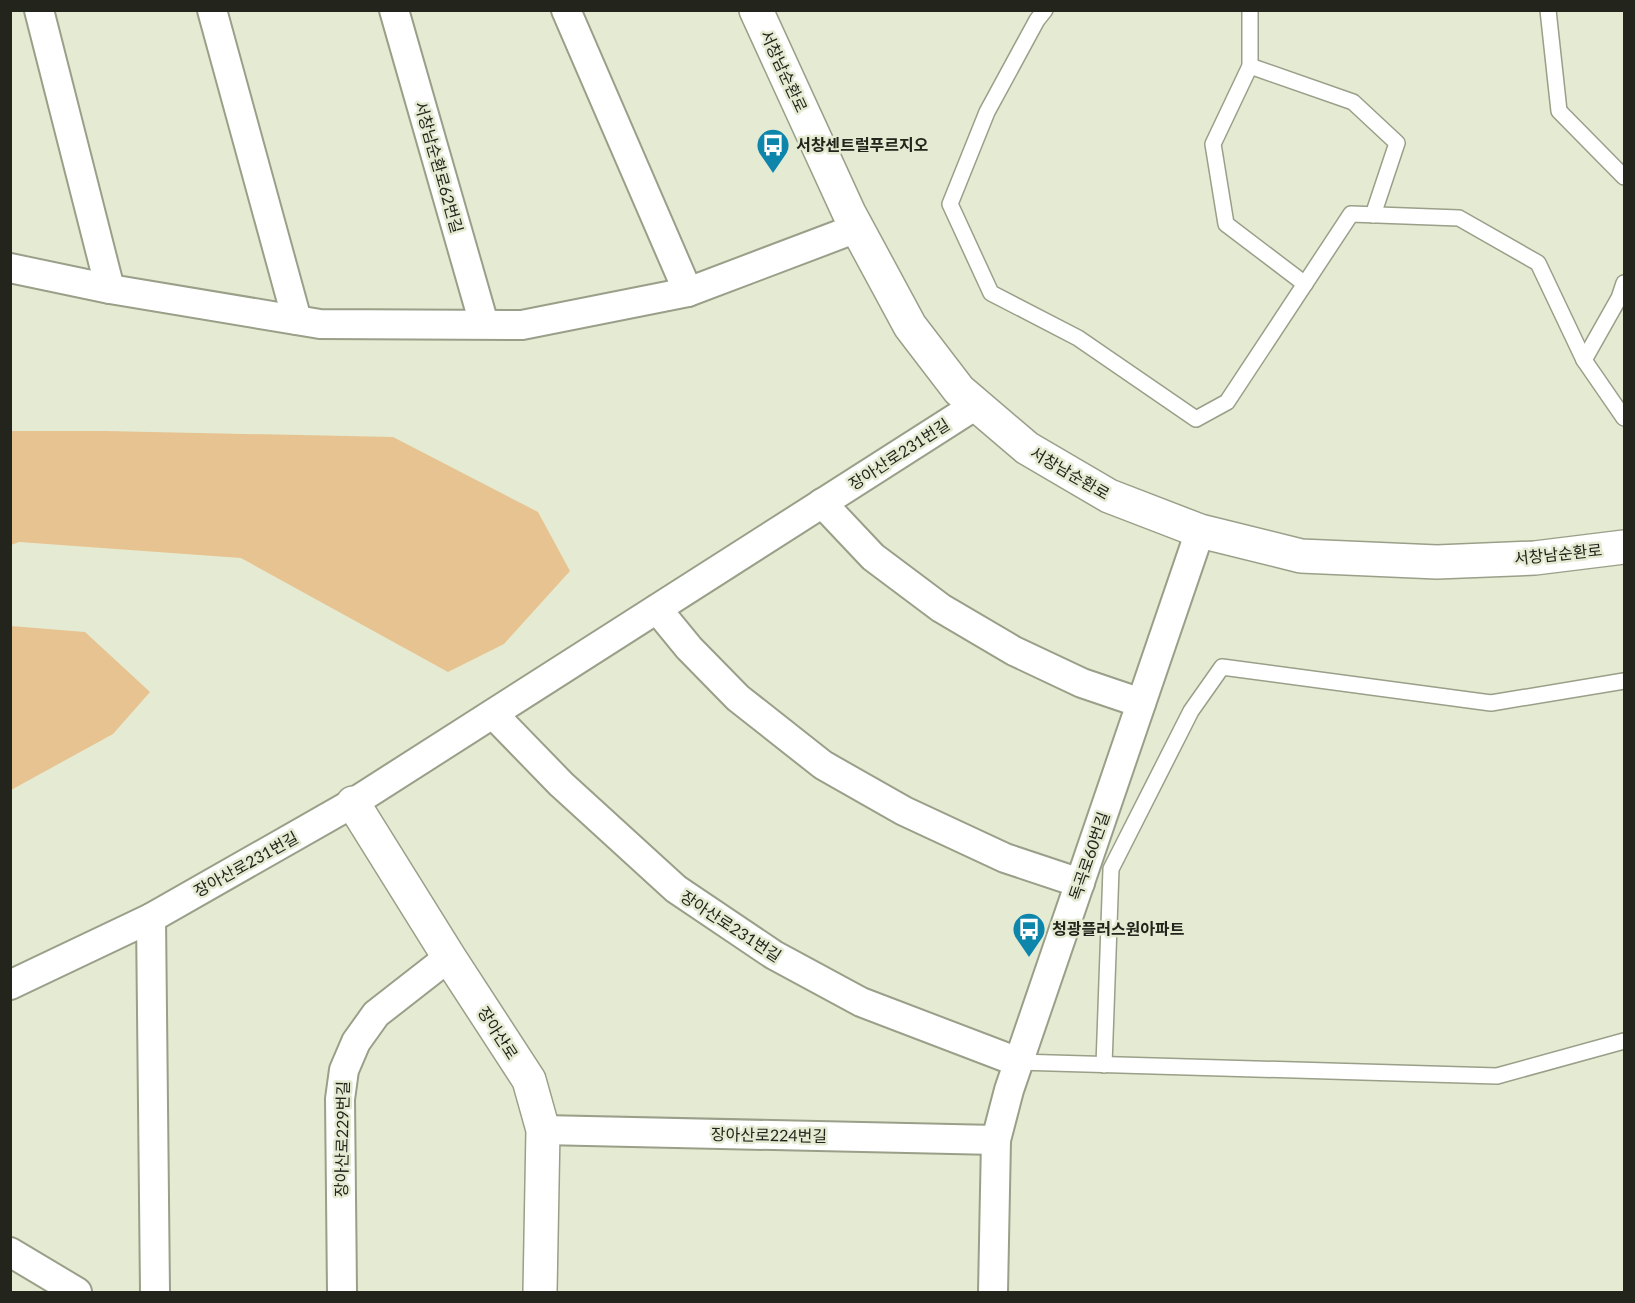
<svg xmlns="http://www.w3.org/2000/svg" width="1635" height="1303" font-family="Lato,'Noto Sans KR',sans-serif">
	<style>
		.green { fill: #e7c391 }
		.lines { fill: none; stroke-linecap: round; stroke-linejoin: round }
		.lane-casing { stroke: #999f88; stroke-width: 18 }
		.street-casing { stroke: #999f88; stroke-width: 32 }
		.secondary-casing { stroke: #999f88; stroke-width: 36 }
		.lane { stroke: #fff; stroke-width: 15 }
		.street { stroke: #fff; stroke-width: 28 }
		.secondary { stroke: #fff; stroke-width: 33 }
		.labels { text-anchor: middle; stroke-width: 5; stroke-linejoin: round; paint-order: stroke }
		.street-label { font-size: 16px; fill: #23251c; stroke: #e4ebd2 }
		.poi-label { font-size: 16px; font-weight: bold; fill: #23251c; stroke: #e4ebd2; text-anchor: start }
	</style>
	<rect width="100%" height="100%" fill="#e4ebd2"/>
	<g class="green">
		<polygon points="11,431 105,431 393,437 538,512 570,571 504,644 448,672 241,558 19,542 11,545"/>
		<polygon points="11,626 85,632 150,692 113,734 11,790"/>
	</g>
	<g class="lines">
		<defs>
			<g id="lane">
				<polyline points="1045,10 1037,20 987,112 950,204 991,293 1078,338 1196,419 1227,402 1351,214 1459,218 1538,263 1584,360"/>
				<polyline points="1250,10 1250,66 1213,144 1226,224 1305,284"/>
				<polyline points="1548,10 1559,111 1624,177"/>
				<polyline points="1250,66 1353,102 1397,143 1373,215"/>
				<polyline points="1624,283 1619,298 1584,360 1624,418"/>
				<polyline points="1018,1062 1497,1076 1624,1041"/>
				<polyline points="1104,1065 1111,869 1191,711 1222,667 1491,703 1624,681"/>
			</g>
			<g id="street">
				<polyline points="39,10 110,289"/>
				<polyline points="212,10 297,320"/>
				<polyline points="394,10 484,324"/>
				<polyline points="566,10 688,292"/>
				<polyline points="10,268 110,289 320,324 522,325 688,292 857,228"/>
				<polyline points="822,503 873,557 941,608 1014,651 1082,683 1141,703"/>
				<polyline points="657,609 689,648 738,698 823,765 904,811 1005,858 1080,883"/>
				<polyline points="493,714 561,784 676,889 774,955 861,1002 1018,1062"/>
				<polyline points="151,918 155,1292"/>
				<polyline points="10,985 151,918 353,803 976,405"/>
				<polyline points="543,1130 996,1140"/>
				<polyline points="10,1252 77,1292"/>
				<polyline points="342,1292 340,1099 344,1070 356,1042 376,1014 449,957"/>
				<polyline points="993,1292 996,1140 1009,1090 1200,531"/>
			</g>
			<g id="secondary">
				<polyline points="756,10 849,213 910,326 959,390 1027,448 1109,496 1200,531 1301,556 1437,562 1535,558 1624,547"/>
				<polyline points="353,803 449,957 529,1080 543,1130 540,1292"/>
			</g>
		</defs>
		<use href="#lane" class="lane-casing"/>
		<use href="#street" class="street-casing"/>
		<use href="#secondary" class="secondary-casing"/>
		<use href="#lane" class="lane"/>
		<use href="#street" class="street"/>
		<use href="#secondary" class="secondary"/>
	</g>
	<defs>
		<symbol id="bus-pin" viewBox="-11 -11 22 30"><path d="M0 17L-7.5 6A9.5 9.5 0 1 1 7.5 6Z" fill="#0e86ab" stroke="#e4ebd2"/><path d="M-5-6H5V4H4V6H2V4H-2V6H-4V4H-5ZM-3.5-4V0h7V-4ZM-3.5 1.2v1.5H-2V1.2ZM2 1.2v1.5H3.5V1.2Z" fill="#fff"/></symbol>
	</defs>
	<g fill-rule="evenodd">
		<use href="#bus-pin" x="754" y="126" width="38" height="52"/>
		<use href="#bus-pin" x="1010" y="910" width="38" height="52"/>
	</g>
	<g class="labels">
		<g class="street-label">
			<text transform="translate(784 71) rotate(65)" y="6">서창남순환로</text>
			<text transform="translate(439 167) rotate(74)" y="6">서창남순환로62번길</text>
			<text transform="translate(899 454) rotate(-33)" y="6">장아산로231번길</text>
			<text transform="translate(1070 473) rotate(30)" y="6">서창남순환로</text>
			<text transform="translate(1558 554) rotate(-6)" y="6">서창남순환로</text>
			<text transform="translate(1089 856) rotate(-71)" y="6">독곡로60번길</text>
			<text transform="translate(246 864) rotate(-29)" y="6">장아산로231번길</text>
			<text transform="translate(731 926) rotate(33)" y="6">장아산로231번길</text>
			<text transform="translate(498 1033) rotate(57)" y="6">장아산로</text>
			<text transform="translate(769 1135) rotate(1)" y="6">장아산로224번길</text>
			<text transform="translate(342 1139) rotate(-89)" y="6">장아산로229번길</text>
		</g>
		<g class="poi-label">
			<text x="796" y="151">서창센트럴푸르지오</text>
			<text x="1052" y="935">청광플러스원아파트</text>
		</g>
	</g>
	<rect width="1635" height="1303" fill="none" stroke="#23251c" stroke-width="24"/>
</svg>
